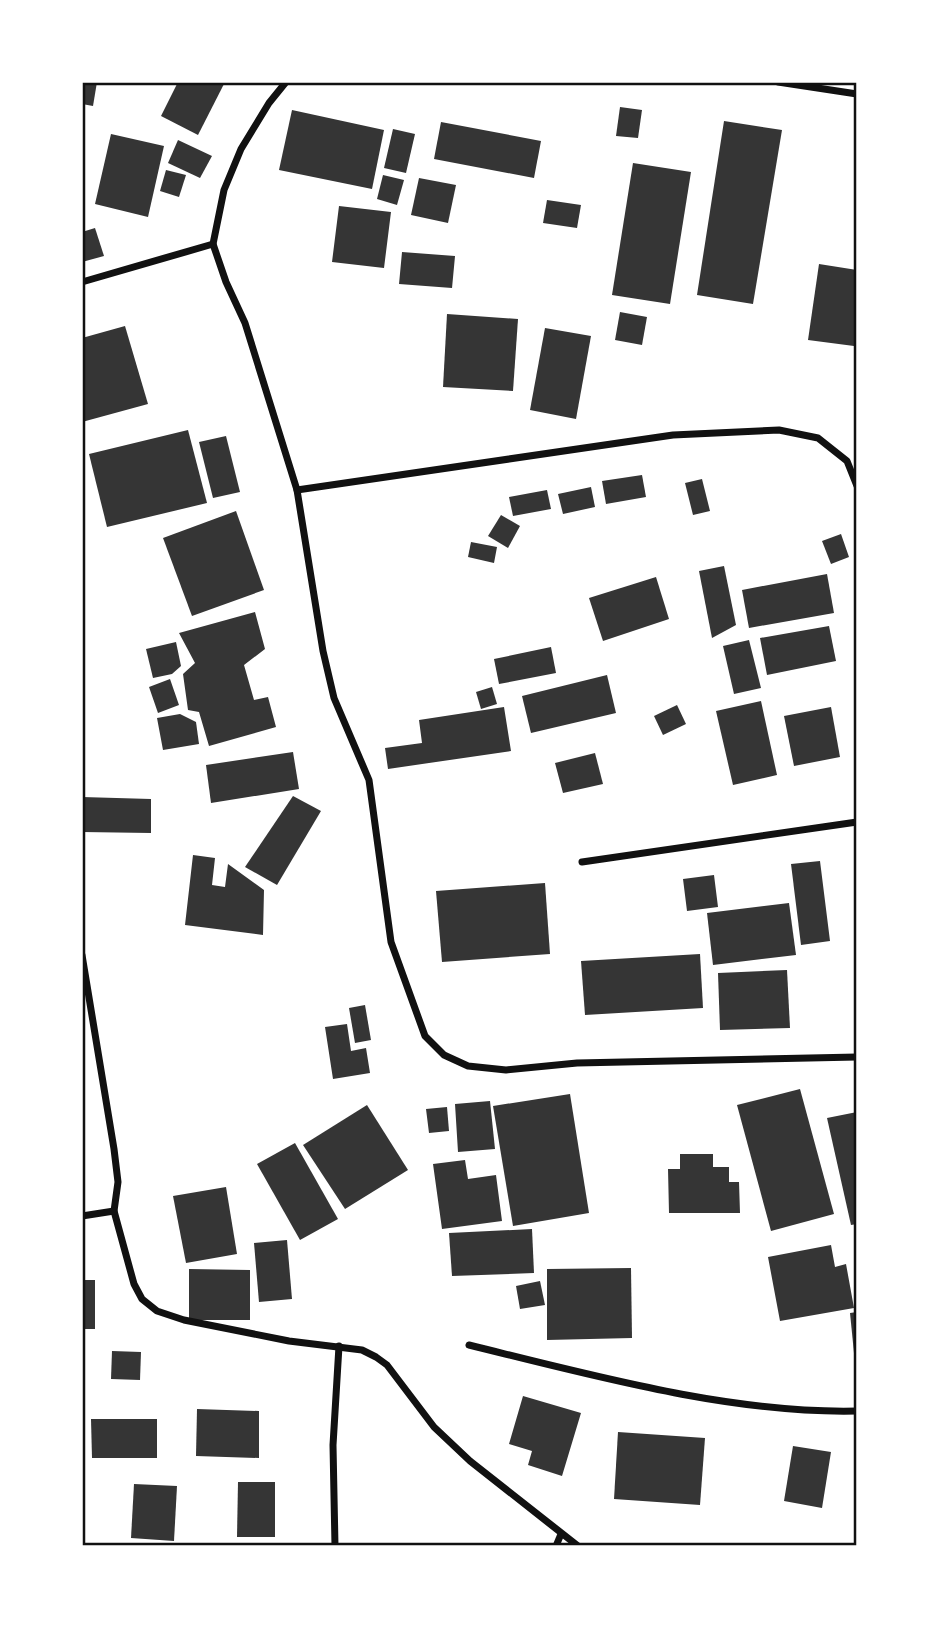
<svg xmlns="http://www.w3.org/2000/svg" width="939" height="1628" font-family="Roboto,sans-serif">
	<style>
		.building { fill: #353535 }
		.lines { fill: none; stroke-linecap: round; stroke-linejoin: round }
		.minor { stroke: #111; stroke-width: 7 }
		.neatline { fill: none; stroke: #111; stroke-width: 2.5 }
	</style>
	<rect width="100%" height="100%" fill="#fff"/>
	<g class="building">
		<polygon points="82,82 97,82 93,106 82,104"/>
		<polygon points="178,82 225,82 198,135 161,116"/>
		<polygon points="620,107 642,110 638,138 616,136"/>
		<polygon points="292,110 384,130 372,189 279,170"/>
		<polygon points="724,121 782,130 753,304 697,295"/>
		<polygon points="441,122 541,141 534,178 434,159"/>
		<polygon points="393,129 415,134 406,173 384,168"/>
		<polygon points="111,134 164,146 148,217 95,204"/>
		<polygon points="178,140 212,156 200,178 168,163"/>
		<polygon points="633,163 691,172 670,304 612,295"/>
		<polygon points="166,170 186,175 179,197 160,191"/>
		<polygon points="383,175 404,180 397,205 377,199"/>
		<polygon points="419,178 456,185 448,223 411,215"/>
		<polygon points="547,200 581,205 577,228 543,223"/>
		<polygon points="339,206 391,212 384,268 332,262"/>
		<polygon points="95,228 104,256 82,262 82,232"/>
		<polygon points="402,252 455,256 452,288 399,284"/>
		<polygon points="819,264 857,270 854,346 808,340"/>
		<polygon points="620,312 647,317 642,345 615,340"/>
		<polygon points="447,314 518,319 513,391 443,387"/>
		<polygon points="125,326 148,404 82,422 82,338"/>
		<polygon points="545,328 591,336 576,419 530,410"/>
		<polygon points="188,430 207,503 107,527 89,454"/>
		<polygon points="226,436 240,492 213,498 199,442"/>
		<polygon points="642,475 646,497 606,504 602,481"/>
		<polygon points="702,479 710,511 693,515 685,483"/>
		<polygon points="591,487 595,507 563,514 558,494"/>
		<polygon points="547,490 551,509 513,516 509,497"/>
		<polygon points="236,511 264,590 192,616 163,538"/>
		<polygon points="501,515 520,526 508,548 488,536"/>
		<polygon points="841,534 849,557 831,564 822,541"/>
		<polygon points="471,542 497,547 494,563 468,557"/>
		<polygon points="724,566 736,625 712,638 699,571"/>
		<polygon points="827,574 834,613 749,628 742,590"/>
		<polygon points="656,577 669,619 603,641 589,598"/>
		<polygon points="255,612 265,649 244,665 254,700 268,697 276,727 209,746 199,712 188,710 183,674 195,663 179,633"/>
		<polygon points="829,626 836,661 767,675 760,638"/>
		<polygon points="749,640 761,688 734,694 723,646"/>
		<polygon points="176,642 181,666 172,674 153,678 146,649"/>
		<polygon points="551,647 556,673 499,684 494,659"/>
		<polygon points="607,675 616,713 531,733 522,696"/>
		<polygon points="170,679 179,705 158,713 149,687"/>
		<polygon points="492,687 497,704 481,709 476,692"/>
		<polygon points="761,701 777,775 733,785 716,711"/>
		<polygon points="677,705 686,724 663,735 654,716"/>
		<polygon points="504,707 511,751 388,769 385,748 422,743 419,720"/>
		<polygon points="831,707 840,757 794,766 784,716"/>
		<polygon points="180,714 196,722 199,744 163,750 157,718"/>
		<polygon points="293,752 299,789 211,803 206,765"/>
		<polygon points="595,753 603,784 563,793 555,763"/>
		<polygon points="293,796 321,811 277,885 245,867"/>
		<polygon points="82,797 151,799 151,833 82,832"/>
		<polygon points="193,855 215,858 212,885 225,887 228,864 264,890 263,935 185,925"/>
		<polygon points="820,861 830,941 801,945 791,864"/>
		<polygon points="714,875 718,907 687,911 683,879"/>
		<polygon points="545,883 550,954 442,962 436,891"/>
		<polygon points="789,903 796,955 713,965 707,913"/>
		<polygon points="700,954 703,1008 585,1015 581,961"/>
		<polygon points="787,970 790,1028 720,1030 718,973"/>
		<polygon points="365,1005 371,1040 355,1043 349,1008"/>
		<polygon points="347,1024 351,1051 366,1048 370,1073 333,1079 325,1027"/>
		<polygon points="800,1089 834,1214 771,1231 737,1105"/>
		<polygon points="570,1094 589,1213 513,1226 493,1106"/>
		<polygon points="490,1101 495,1149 458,1152 455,1104"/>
		<polygon points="367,1105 408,1170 345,1209 303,1145"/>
		<polygon points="447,1107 449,1131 429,1133 426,1109"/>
		<polygon points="857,1112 857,1224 851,1225 827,1118"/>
		<polygon points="295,1143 338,1219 300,1240 257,1164"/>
		<polygon points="680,1154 713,1154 713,1167 729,1167 729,1182 739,1182 740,1213 669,1213 668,1169 680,1169"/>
		<polygon points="465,1160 468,1179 496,1175 502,1221 442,1229 433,1164"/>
		<polygon points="226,1187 237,1254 186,1263 173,1196"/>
		<polygon points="532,1229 534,1273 452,1276 449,1233"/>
		<polygon points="287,1240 292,1299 259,1302 254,1243"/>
		<polygon points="831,1245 835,1267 846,1264 854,1308 780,1321 768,1257"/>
		<polygon points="631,1268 632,1338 547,1340 547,1269"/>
		<polygon points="189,1269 250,1270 250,1320 189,1320"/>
		<rect x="82" y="1280" width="13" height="49"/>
		<polygon points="540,1281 545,1305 520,1309 516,1286"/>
		<polygon points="857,1312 857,1363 855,1363 850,1313"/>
		<polygon points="112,1351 141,1352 140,1380 111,1379"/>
		<polygon points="523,1396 581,1413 562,1476 528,1465 532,1451 509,1444"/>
		<polygon points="197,1409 259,1411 259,1458 196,1456"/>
		<polygon points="91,1419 157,1419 157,1458 92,1458"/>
		<polygon points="618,1432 705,1438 700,1505 614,1499"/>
		<polygon points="793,1446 831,1452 822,1508 784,1501"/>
		<polygon points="238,1482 275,1482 275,1537 237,1537"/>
		<polygon points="134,1484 177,1486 174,1541 131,1538"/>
	</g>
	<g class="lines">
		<g class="minor">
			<polyline points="286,82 269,103 241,149 224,190 213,244 226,282 245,323 297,490 323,651 334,698 369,780 391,942 425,1036 444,1055 468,1066 506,1070 577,1063 857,1057"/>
			<polyline points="778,82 857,94"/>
			<polyline points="82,282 213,244"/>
			<polyline points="297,490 673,435 779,430 818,438 847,461 857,486"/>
			<polyline points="582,862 857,822"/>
			<polyline points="82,955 114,1149 118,1182 114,1211 134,1284 142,1299 157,1311 184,1320 289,1341 362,1350 376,1357 387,1365 434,1427 470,1461 578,1546"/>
			<polyline points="82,1216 114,1211"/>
			<path d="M469 1345C591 1375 732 1414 857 1411"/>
			<polyline points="335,1546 333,1445 339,1346"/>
			<polyline points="556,1546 561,1534"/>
		</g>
	</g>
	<rect width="939" height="1628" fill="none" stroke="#ffffff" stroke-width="168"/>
	<rect x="84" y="84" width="771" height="1460" class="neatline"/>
</svg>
